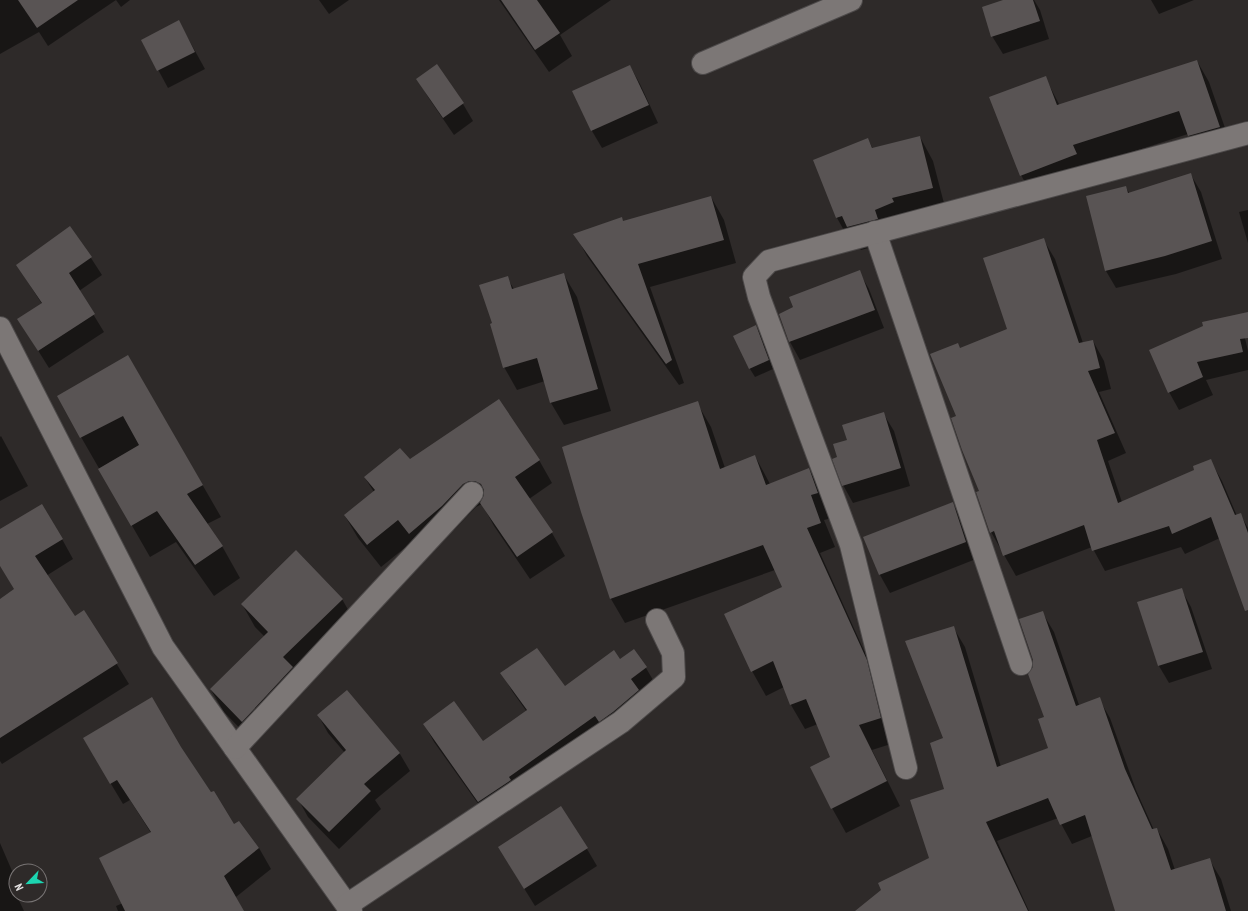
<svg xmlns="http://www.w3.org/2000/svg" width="1248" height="911" font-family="'PT Sans Narrow',sans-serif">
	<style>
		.shadow { fill: #0007 }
		.building { fill: #595454 }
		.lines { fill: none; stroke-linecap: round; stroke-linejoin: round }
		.minor-casing { stroke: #4c4949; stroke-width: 24 }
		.minor { stroke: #7c7776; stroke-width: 22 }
	</style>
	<rect width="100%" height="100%" fill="#2e2a29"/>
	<g class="shadow">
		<polygon points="0,0 130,0 121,7 116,0 48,46 39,32 0,54"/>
		<polygon points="319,0 349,0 329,14"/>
		<polygon points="499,0 611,0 560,35 572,56 549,72"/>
		<polygon points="1007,0 1034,0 1040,10 1049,39 1003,54 992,36"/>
		<polygon points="1151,0 1194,0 1159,14"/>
		<polygon points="179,22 205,69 168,88 142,40"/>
		<polygon points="1197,61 1209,82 1232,148 1201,157 1188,134 1085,167 1033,197 1021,175 1045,77 1060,106"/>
		<polygon points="630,66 640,84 658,123 602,148 592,131 574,92"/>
		<polygon points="418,79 463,104 473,121 454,135 428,97"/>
		<polygon points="920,137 933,161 946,211 887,233 891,242 861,250 855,239 850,241 837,218 868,139 873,149"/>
		<polygon points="1191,175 1201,192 1222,259 1176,274 1116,288 1106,271 1126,188 1130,194"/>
		<polygon points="711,197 724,220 736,263 650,287 684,383 679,385 587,256 575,234 623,222"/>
		<polygon points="1248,210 1248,243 1239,212"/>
		<polygon points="70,227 91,258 102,275 79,291 104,332 49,368 29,336 42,304 17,265"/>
		<polygon points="1043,239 1055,259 1083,343 1093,341 1104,361 1111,389 1099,392 1126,453 1108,461 1122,502 1196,471 1210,460 1222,481 1237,516 1240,514 1248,528 1248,593 1220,538 1185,554 1181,547 1105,571 1092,547 1016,576 991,532 981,492 958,417 961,349 1008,330"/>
		<polygon points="859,272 869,289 884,328 800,360 790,342 780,314"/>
		<polygon points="564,275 577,297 611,411 564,425 551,403 545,381 517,390 504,367 493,324 507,278 514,289"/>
		<polygon points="756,326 761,335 773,369 755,377 750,369"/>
		<polygon points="1244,334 1248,351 1248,370 1206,380 1213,395 1179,410 1169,392 1151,351"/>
		<polygon points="128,356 221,517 207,524 222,546 240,578 214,596 176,542 150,557 58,397"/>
		<polygon points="697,403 711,427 725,468 755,456 770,484 809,469 823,494 832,518 824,520 835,547 820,553 880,686 894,743 872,750 900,806 846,833 832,808 832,758 818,724 805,729 791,705 784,687 766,696 752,671 783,588 775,570 625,623 611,599 582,512"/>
		<polygon points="883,413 894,431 910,486 853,503 843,485 838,458 848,441"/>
		<polygon points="1,436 28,486 0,501 0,437"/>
		<polygon points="409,460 539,460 552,483 529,499 552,533 565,556 530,579 494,526 482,504 476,507 455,529 423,556 412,542 381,567 358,538 345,516 374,492 365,478"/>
		<polygon points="952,503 963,520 976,559 890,593 880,575 865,537"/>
		<polygon points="0,530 62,539 73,559 46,576 74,617 84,611 129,684 2,764 0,761 0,600 15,590 0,565"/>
		<polygon points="1181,589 1191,607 1212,669 1169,683 1159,666 1138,603"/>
		<polygon points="342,599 355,622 298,678 305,690 255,744 224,712 211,690 265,637 255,627 242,604"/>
		<polygon points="1042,612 1054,632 1079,705 1099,699 1110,718 1136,790 1154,830 1157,829 1168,849 1175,870 1209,859 1221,879 1231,911 1116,911 1092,836 1072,844 1058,818 997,841 1029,911 857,911 930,858 945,789 944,738 953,627 965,647 1001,767 1049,748 1045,717 1034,667"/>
		<polygon points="633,650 646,668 656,685 489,819 434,742 424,724 483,743 527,712 512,691 502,673 565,687 620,660"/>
		<polygon points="347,691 400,754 410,771 375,800 381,809 339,849 308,817 298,799 345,753 328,733 318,715"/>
		<polygon points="84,739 180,747 234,826 259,848 271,869 236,897 243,911 118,911 116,906 123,903 151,833 130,800 123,804"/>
		<polygon points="0,843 16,880 15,892 24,911 0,911"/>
		<polygon points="587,849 597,866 535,906 509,864"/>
	</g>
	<g class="building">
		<polygon points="18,0 78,0 37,28"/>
		<polygon points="501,0 537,0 560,33 535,50"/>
		<polygon points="1003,0 1033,0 1040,21 991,37 982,7"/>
		<polygon points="179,20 195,52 157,71 141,40"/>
		<polygon points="1197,60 1220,127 1188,136 1179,111 1073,145 1077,154 1020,176 989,97 1046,76 1057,105"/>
		<polygon points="437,64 464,103 443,118 416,79"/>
		<polygon points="630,65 649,105 591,131 572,91"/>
		<polygon points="920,136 933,188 892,198 894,202 875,210 878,219 847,227 842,216 836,218 813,160 868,138 872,148"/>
		<polygon points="1191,173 1212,241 1165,256 1105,271 1086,196 1126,186 1128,193"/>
		<polygon points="711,196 724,240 638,264 672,360 666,364 573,234 622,217 623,221"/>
		<polygon points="70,226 92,257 69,273 95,314 38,351 17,319 42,303 16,265"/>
		<polygon points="1044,238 1079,343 1093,340 1100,368 1088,371 1115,433 1097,440 1118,503 1194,470 1193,466 1211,459 1235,515 1241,513 1248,533 1248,610 1245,611 1211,517 1172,534 1169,526 1092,551 1084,525 1003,556 994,531 990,533 976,492 979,491 962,450 951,418 956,416 930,354 958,343 960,348 1007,329 983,258"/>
		<polygon points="860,270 875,310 789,342 779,314 793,307 789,297"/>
		<polygon points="564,273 598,389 550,403 537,358 503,368 490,324 492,323 479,285 508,276 512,289"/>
		<polygon points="1248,312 1248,338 1240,339 1243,352 1197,362 1203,377 1168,393 1149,350 1203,326 1202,322"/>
		<polygon points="756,325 769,360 749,369 733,336"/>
		<polygon points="128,355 203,485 187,494 223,546 195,565 157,511 131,526 98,469 139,445 123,416 80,438 57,396"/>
		<polygon points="499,399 540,460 515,477 553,532 517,557 480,503 484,495 484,490 481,484 475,481 469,481 463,484 442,506 409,534 398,520 367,545 344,515 375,490 364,477 400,448 410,459"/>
		<polygon points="698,401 720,469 755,455 766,485 809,468 818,493 811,495 821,523 807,528 867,660 881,718 859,725 887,781 831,809 810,767 830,757 806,699 790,705 773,661 751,672 724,614 782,587 763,545 610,599 581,512 562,447"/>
		<polygon points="884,412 901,468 842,486 832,459 837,457 833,444 847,440 842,425"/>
		<polygon points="953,502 966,542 879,575 863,537"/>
		<polygon points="42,504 63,539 35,556 75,616 84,610 118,663 0,738 0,599 14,589 0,566 0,529"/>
		<polygon points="296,550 343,599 283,657 293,667 242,722 210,689 268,632 241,604"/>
		<polygon points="1182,588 1203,652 1158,666 1137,602"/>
		<polygon points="1043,611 1076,706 1100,697 1125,769 1152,829 1157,828 1171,870 1210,858 1226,911 1115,911 1085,815 1060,825 1048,798 986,822 1028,911 855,911 881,890 878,883 929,858 910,800 944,789 930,743 943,738 905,641 954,626 997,767 1048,748 1038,719 1044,717 1028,674 1033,667 1033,660 1019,619"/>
		<polygon points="537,648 565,686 614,650 620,659 634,649 647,667 631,679 639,690 613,712 599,722 595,716 509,777 511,780 478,802 423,724 454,701 483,741 527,710 500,673"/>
		<polygon points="347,690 400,753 364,784 371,791 329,832 296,799 346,750 317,715"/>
		<polygon points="152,697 181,747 211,792 214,791 234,824 239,821 259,848 224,876 244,911 125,911 99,858 151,832 117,780 110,784 83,738"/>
		<polygon points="561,806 588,848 524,889 498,847"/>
	</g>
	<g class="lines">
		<defs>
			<g id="minor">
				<polyline points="703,63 851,0"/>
				<polyline points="875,232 1021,664"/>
				<polyline points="0,328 163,647 351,911"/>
				<polyline points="235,748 472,493"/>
				<polyline points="906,768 851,545 759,297 754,277 769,261 1248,133"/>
				<polyline points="347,905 621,722 674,677 673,653 657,620"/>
			</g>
		</defs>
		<use href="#minor" class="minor-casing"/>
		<use href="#minor" class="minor"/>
	</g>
	<g transform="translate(28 883) rotate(245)"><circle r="19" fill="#2e2a29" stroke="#787474"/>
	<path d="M0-3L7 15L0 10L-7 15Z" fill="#1cd5b1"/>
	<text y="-6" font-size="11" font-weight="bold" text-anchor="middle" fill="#e7e4e4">N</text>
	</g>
</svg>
